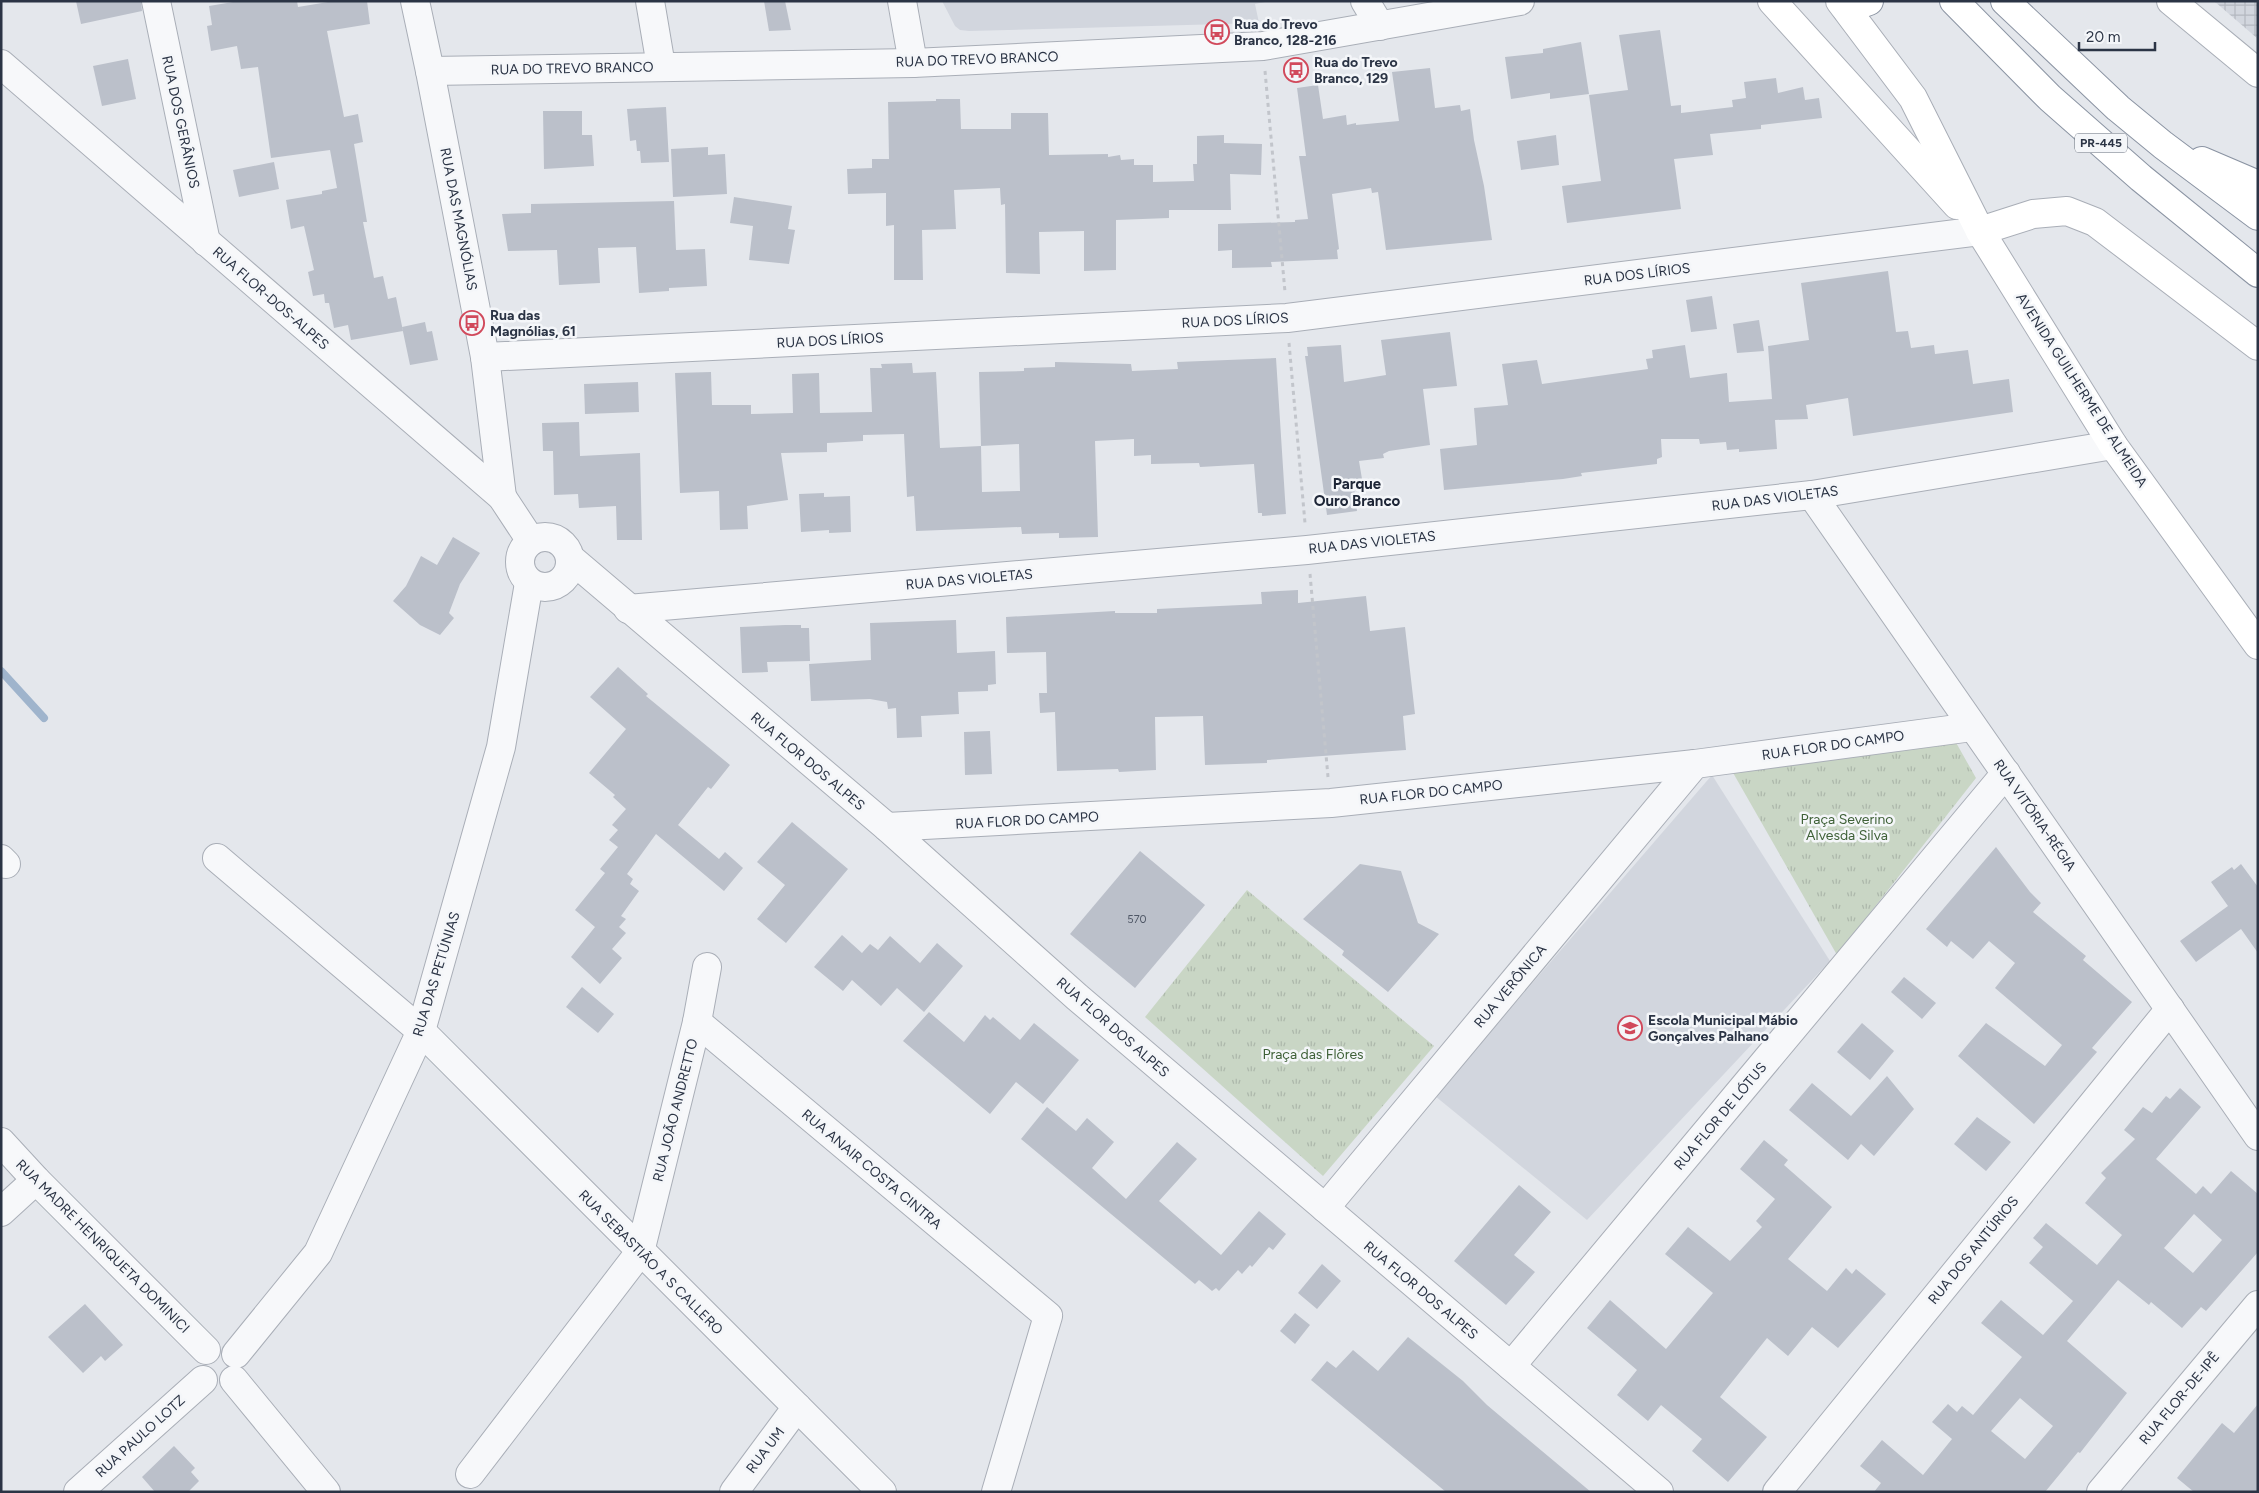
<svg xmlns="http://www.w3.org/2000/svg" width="2259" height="1493" font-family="Figtree,sans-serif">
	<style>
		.built { fill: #d2d6de }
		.industrial { fill: url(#industrial-grid) }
		.park { fill: url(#park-tufts) }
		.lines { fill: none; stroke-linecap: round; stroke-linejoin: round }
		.stream { stroke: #9fb4cc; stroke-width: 8 }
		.building { fill: #bbc0ca; fill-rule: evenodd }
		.street-casing { stroke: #a9aeb7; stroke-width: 30 }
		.secondary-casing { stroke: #a9aeb7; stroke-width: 30 }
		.highway-casing { stroke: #8b94a3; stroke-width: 30 }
		.path { stroke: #c2c5cb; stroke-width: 3; stroke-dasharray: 4 4; stroke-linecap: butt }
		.street { stroke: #f7f8fa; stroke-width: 28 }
		.secondary { stroke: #fff; stroke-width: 28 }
		.highway { stroke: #fff; stroke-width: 28 }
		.labels { text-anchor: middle; stroke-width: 5; stroke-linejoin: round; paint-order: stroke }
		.number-label { font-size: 11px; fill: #4f5766 }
		.shield { fill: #f4f6f9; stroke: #676e7b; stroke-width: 1 }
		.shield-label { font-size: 12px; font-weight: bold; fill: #2b3445 }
		.poi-label { font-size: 14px; font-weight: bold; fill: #2b3445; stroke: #f4f6f9; text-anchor: start }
		.street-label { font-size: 14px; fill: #2b3445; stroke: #f4f6f9 }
		.park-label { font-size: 14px; fill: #3f6138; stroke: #f4f6f9 }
		.neighbourhood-label { font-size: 15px; font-weight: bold; fill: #1d2536; stroke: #f4f6f9 }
	</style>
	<defs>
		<pattern id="industrial-grid" width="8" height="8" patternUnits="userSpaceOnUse" patternTransform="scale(1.25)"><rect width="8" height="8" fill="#d2d6de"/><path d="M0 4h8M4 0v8" fill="none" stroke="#b4b8c0"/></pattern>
		<pattern id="park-tufts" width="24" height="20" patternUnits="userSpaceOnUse" patternTransform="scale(1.25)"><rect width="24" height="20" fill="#c9d6c5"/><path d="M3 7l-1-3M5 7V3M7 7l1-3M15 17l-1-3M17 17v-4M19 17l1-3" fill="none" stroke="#adb8ab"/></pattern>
	</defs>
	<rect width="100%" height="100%" fill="#e4e7ec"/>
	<g class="built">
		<polygon points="942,1 1270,1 1255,4 1259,23 969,31 960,30 955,26"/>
		<polygon points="1712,775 1830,961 1587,1220 1435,1096"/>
	</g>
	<polygon class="industrial" points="2214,1 2258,1 2258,39"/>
	<g class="park">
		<polygon points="1954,739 1976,778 1837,955 1732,771"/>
		<polygon points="1247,890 1434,1046 1323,1176 1145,1017"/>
	</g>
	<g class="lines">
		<polyline class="stream" points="1,671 44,718"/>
	</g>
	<g class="building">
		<polygon points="76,1 141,1 142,11 81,24"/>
		<polygon points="239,1 297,1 298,7 334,1 367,1 370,24 327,31 344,117 358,114 363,142 354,144 367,222 363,222 374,278 383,276 388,299 396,297 403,331 351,340 348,325 334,328 329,303 325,303 324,294 313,296 308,272 314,270 304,226 291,229 286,200 322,194 322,191 337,188 330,150 271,158 258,67 241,69 237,46 211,51 207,26 212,25 209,6"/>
		<polygon points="764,1 785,1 791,30 769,31"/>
		<polygon points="1660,30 1671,106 1681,105 1681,113 1733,107 1732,100 1746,98 1744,82 1776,78 1778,93 1803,87 1805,100 1819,98 1822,118 1761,125 1761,129 1710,134 1713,155 1674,159 1681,209 1567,223 1562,186 1601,181 1589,95 1628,90 1619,35"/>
		<polygon points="1581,42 1589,94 1550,99 1550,93 1511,99 1505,57 1543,53 1543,49"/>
		<polygon points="128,59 136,99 102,106 93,66"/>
		<polygon points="1430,68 1435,108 1460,105 1461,111 1470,109 1474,140 1484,186 1492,240 1386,250 1378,192 1372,193 1371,188 1332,194 1339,249 1337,250 1338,259 1271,262 1272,267 1232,268 1232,250 1218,251 1218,224 1295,222 1295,220 1308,219 1299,156 1306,156 1297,88 1318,85 1323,119 1346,115 1347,125 1356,123 1356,125 1399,121 1392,72"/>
		<polygon points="936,99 960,99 961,129 1011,129 1011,113 1048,113 1049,155 1108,154 1108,157 1120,155 1121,160 1134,159 1134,165 1153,165 1153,182 1194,181 1193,164 1197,164 1197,136 1224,135 1224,143 1262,144 1261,175 1230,174 1231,210 1169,210 1169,218 1116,220 1116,270 1084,271 1084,231 1039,232 1040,274 1006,273 1005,204 1001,205 1000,188 954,190 956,229 922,230 923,280 894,280 894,225 886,226 886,193 848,194 847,169 872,168 872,159 889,159 888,102 936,101"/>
		<polygon points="666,107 669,162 641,163 640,151 637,151 636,140 630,141 627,109"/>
		<polygon points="543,111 582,111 582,135 592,135 594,166 544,169"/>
		<polygon points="1556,135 1559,165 1521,170 1517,141"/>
		<polygon points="708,147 708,155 725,154 727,194 673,197 671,149"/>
		<polygon points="274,162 279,189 239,197 233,170"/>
		<polygon points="734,197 792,206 788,229 795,230 789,264 749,260 753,226 730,223"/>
		<polygon points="674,201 676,250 705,249 707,286 669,288 669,291 639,293 636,247 598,248 600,283 559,285 557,250 508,251 502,214 531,213 531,204"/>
		<polygon points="1888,271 1896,332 1908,331 1911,348 1934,345 1935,354 1968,350 1973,384 2009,379 2013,412 1853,436 1848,398 1806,405 1808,419 1775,420 1777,449 1739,452 1739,449 1727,450 1726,442 1700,444 1699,439 1661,439 1662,457 1657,459 1657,464 1581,473 1582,476 1563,479 1444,490 1440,449 1477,445 1474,408 1508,405 1502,364 1537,360 1542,384 1648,369 1646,359 1653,358 1652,350 1685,345 1690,378 1727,373 1729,402 1772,399 1768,346 1809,340 1801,283"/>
		<polygon points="1712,296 1717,329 1691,332 1686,300"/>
		<polygon points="1759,320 1764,351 1737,353 1733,324"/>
		<polygon points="425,322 427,332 432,331 438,360 410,365 402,327"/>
		<polygon points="1450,332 1457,386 1423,389 1430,445 1389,451 1383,454 1384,458 1359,461 1362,479 1353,480 1357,511 1327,515 1305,356 1308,356 1307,347 1341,345 1344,382 1386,375 1381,340"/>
		<path d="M1276 358 1286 514 1262 516V513H1258L1254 464 1200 467 1199 463 1151 464V455L1134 456V439L1095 441 1098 537 1059 538V533L1022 534 1021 527 916 531 914 496 907 497 904 434 863 435V441L827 443V452L781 453 788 500 747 506 748 529 720 530 719 491 680 493 675 373 711 372 712 405H751V414L793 413 792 374 819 373 820 413 872 412 870 368H882L881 364 912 363 913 373 936 372 940 448 981 446 979 372 1024 371V368L1055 367V362L1131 364 1132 371 1178 369 1177 362ZM1019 444 1020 491 982 492 981 446Z"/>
		<polygon points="638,382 639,412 585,414 584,384"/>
		<polygon points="579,422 580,456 640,453 642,540 617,540 616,506 579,508 578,494 554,495 553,451 543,451 542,423"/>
		<polygon points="824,493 824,497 850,496 851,532 829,533 829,530 801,532 799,494"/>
		<polygon points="453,537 480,553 460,584 449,613 454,618 440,635 420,625 393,601 406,586 421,556 437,565"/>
		<polygon points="1298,590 1298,603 1366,596 1370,631 1405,627 1415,714 1403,716 1406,750 1267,760 1267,763 1205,765 1203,716 1155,717 1156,770 1119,772 1118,769 1057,771 1055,712 1040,713 1039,693 1047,693 1046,652 1007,653 1006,617 1115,611 1115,613 1157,613 1157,609 1262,604 1261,592"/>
		<polygon points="956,620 957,653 995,651 996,684 988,685 988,691 958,692 959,714 921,716 922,737 897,738 896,708 888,709 887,702 870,699 811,701 809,664 871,660 870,623"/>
		<polygon points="785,625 801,625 801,628 809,628 810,661 767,662 768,672 742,673 740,627"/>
		<polygon points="618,667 648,694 646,696 730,765 711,789 708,787 678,825 719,859 725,852 743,868 724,891 656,834 627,874 633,879 630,884 639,891 621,916 626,919 619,927 626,933 612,949 622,958 600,984 571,957 595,927 575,910 605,873 600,869 618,847 609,840 618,830 612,825 626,809 613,797 615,795 589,773 626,729 590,697"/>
		<polygon points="990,731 992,774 965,775 964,732"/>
		<polygon points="792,822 848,869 786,943 757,919 785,885 757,862"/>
		<polygon points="1996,847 2030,892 2041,903 2033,912 2086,956 2083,960 2132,1002 2092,1048 2097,1052 2034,1124 1958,1056 1986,1023 2045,1066 2062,1045 1995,988 2015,963 1989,941 1973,959 1951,941 1947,947 1926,929"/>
		<polygon points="1140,851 1205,905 1135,988 1070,934"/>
		<polygon points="1360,864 1401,871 1418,923 1439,934 1388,992 1342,955 1344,951 1303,919"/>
		<polygon points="2241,864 2258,887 2258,953 2241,929 2196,962 2180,941 2228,906 2211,882 2232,867 2234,870"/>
		<polygon points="842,935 862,953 870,944 878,950 890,936 920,963 937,943 963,966 924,1012 897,988 881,1006 852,980 843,991 814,967"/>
		<polygon points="1904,977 1936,1003 1922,1019 1891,992"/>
		<polygon points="582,987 614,1014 598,1033 566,1007"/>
		<polygon points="929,1012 964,1042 985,1015 990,1020 993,1017 1020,1040 1034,1023 1079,1060 1043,1104 1016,1082 990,1114 903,1041"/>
		<polygon points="1862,1023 1894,1051 1870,1080 1837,1052"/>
		<polygon points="1887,1076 1914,1109 1874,1156 1861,1144 1848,1160 1789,1110 1812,1083 1851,1116"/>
		<path d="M2180 1088 2201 1107 2156 1159 2196 1194 2203 1186 2211 1194 2231 1171 2258 1194V1252L2206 1311 2201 1307 2182 1328 2151 1302 2149 1305 2118 1280 2067 1341 2127 1393 2080 1453 2078 1452 2045 1492H1874L1881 1483 1860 1466 1882 1440 1923 1475 1952 1439 1932 1422 1948 1404 1957 1412 1962 1406 1973 1415 2022 1357 1981 1323 2001 1300 2043 1335 2073 1301 2029 1263 2043 1247 2033 1238 2046 1223 2097 1265 2122 1235 2085 1203 2106 1178 2101 1173 2135 1139 2124 1130 2143 1107 2152 1113 2166 1096 2170 1099ZM2194 1214 2222 1240 2193 1273 2164 1248ZM2020 1398 2053 1426 2025 1459 1991 1431Z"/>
		<polygon points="1047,1107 1076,1131 1087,1118 1114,1142 1092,1168 1126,1199 1177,1142 1197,1159 1159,1201 1221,1255 1259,1211 1286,1234 1273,1250 1269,1247 1252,1267 1250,1265 1242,1274 1238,1270 1219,1291 1216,1288 1212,1291 1199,1280 1195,1284 1021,1139"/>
		<polygon points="1977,1117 2011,1142 1986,1171 1954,1144"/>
		<polygon points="1764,1140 1788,1160 1784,1165 1832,1207 1788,1259 1827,1291 1846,1268 1852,1274 1856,1269 1886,1294 1838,1348 1812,1327 1788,1356 1767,1338 1720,1397 1767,1437 1728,1482 1692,1451 1702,1439 1661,1405 1648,1421 1617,1395 1637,1370 1587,1328 1610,1300 1666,1349 1713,1293 1665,1254 1688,1227 1730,1261 1762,1227 1756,1221 1775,1199 1740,1169"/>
		<polygon points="1519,1185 1551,1212 1514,1255 1535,1272 1506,1305 1454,1261"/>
		<polygon points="1322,1264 1341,1281 1317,1309 1298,1293"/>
		<polygon points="85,1304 123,1345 105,1361 101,1356 83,1373 48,1337"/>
		<polygon points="1295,1313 1310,1325 1295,1344 1280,1331"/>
		<polygon points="1408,1337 1463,1381 1487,1405 1591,1492 1446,1492 1311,1380 1327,1361 1336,1368 1353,1350 1378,1371"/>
		<polygon points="2258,1404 2258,1492 2194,1492 2177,1478 2222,1423 2234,1433"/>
		<polygon points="174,1446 195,1468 191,1472 199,1481 188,1492 155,1492 142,1477"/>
	</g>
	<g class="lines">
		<defs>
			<g id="street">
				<polyline points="156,1 206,242"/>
				<polyline points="415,1 430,71 485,357 502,497"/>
				<polyline points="650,1 661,66"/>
				<polyline points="902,1 913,63"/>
				<polyline points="1365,1 1380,26"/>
				<polyline points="1,64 502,497 531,541"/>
				<polyline points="430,71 913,63 1263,46 1520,1"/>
				<polyline points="485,357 1287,318 1980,231"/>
				<polyline points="1812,495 2258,1136"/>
				<circle cx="545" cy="562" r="25"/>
				<polyline points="570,558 887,827 1077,997 1659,1492"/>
				<polyline points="628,609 1307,550 1812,495 2113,445"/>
				<polyline points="887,827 1331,803 1695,764 1972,727"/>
				<polyline points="217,858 421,1031 882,1492"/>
				<polyline points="1,859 6,864"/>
				<polyline points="697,1022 1048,1316 996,1492"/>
				<polyline points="1,1142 36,1180 206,1350"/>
				<polyline points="1325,1208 1695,764"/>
				<polyline points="1,1212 36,1180"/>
				<polyline points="236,1354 318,1253 421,1031 501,747 529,583"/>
				<polyline points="1511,1366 2006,773"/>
				<polyline points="234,1380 326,1492"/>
				<polyline points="470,1474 640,1252 697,1022 707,967"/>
				<polyline points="78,1492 203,1380"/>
				<polyline points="734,1492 797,1407"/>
				<polyline points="1777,1492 2170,1009"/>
				<polyline points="2101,1492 2258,1305"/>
			</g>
			<g id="secondary">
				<polyline points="1772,1 1957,205"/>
				<polyline points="1840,1 1913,98 1980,231 2113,445 2258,645"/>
				<polyline points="2171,1 2258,73"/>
				<polyline points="1980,231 2033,214 2067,211 2095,222 2258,346"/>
			</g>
			<g id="highway">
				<polyline points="1954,1 2050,98 2141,178 2258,273"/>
				<polyline points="2005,1 2118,108 2163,145 2258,216"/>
				<polyline points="1847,9 1869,1"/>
				<polyline points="2202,161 2258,185"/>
			</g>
		</defs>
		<use href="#street" class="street-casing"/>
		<use href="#secondary" class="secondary-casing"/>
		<use href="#highway" class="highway-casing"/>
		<g class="path">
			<polyline points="1265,71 1285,292"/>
			<polyline points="1289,343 1305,523"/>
			<polyline points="1310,574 1328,777"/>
		</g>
		<use href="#street" class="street"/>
		<use href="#secondary" class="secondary"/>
		<use href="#highway" class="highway"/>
	</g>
	<defs>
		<symbol id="bus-ring" viewBox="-11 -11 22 22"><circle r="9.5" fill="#f4f6f9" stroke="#d1495b" stroke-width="1.5"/><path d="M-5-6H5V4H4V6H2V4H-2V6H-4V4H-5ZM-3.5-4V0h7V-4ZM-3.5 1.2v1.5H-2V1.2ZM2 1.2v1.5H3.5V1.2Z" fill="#d1495b"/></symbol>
		<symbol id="school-ring" viewBox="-11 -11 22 22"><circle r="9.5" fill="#f4f6f9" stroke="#d1495b" stroke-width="1.5"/><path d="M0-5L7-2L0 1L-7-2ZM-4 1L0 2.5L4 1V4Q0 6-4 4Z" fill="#d1495b"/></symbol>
	</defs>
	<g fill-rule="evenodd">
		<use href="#bus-ring" x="1203" y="18" width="28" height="28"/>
		<use href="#bus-ring" x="1282" y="56" width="28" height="28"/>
		<use href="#bus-ring" x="458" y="309" width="28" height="28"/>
		<use href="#school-ring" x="1616" y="1014" width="28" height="28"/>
	</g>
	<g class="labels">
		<g class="number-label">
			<text x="1137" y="923">570</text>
		</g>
		<rect class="shield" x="2075" y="133.5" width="52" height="19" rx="4"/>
		<g class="shield-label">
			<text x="2101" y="147">PR-445</text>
		</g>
		<g class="poi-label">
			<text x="1234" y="29">Rua do Trevo<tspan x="1234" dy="16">Branco, 128-216</tspan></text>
			<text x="1314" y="67">Rua do Trevo<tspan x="1314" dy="16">Branco, 129</tspan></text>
			<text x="490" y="320">Rua das<tspan x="490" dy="16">Magnólias, 61</tspan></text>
			<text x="1648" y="1025">Escola Municipal Mábio<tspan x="1648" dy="16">Gonçalves Palhano</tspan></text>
		</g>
		<g class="street-label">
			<text transform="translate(977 59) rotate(-2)" y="5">RUA DO TREVO BRANCO</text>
			<text transform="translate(572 68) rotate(-1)" y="5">RUA DO TREVO BRANCO</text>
			<text transform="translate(181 122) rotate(78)" y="5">RUA DOS GERÂNIOS</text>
			<text transform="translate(459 219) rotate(79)" y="5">RUA DAS MAGNÓLIAS</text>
			<text transform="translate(1637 274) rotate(-7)" y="5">RUA DOS LÍRIOS</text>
			<text transform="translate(271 298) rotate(41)" y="5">RUA FLOR-DOS-ALPES</text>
			<text transform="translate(1235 320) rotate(-3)" y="5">RUA DOS LÍRIOS</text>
			<text transform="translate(830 340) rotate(-3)" y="5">RUA DOS LÍRIOS</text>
			<text transform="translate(2082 390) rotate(57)" y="5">AVENIDA GUILHERME DE ALMEIDA</text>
			<text transform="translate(1775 498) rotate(-7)" y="5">RUA DAS VIOLETAS</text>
			<text transform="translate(1372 542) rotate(-6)" y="5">RUA DAS VIOLETAS</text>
			<text transform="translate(969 579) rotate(-5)" y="5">RUA DAS VIOLETAS</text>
			<text transform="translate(1833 745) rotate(-8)" y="5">RUA FLOR DO CAMPO</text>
			<text transform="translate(808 761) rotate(40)" y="5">RUA FLOR DOS ALPES</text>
			<text transform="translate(1431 792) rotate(-6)" y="5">RUA FLOR DO CAMPO</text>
			<text transform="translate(2035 815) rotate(55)" y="5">RUA VITÓRIA-RÉGIA</text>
			<text transform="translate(1027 820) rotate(-3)" y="5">RUA FLOR DO CAMPO</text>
			<text transform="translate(436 974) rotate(-73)" y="5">RUA DAS PETÚNIAS</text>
			<text transform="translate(1510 986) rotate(-50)" y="5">RUA VERÔNICA</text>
			<text transform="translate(1113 1027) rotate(41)" y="5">RUA FLOR DOS ALPES</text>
			<text transform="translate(675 1110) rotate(-76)" y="5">RUA JOÃO ANDRETTO</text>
			<text transform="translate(1720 1116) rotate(-50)" y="5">RUA FLOR DE LÓTUS</text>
			<text transform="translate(872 1169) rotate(40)" y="5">RUA ANAIR COSTA CINTRA</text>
			<text transform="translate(103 1246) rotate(45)" y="5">RUA MADRE HENRIQUETA DOMINICI</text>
			<text transform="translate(1973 1250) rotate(-51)" y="5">RUA DOS ANTÚRIOS</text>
			<text transform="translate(651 1262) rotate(45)" y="5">RUA SEBASTIÃO A S CALLERO</text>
			<text transform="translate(1421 1290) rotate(40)" y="5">RUA FLOR DOS ALPES</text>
			<text transform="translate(2179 1398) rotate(-50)" y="5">RUA FLOR-DE-IPÊ</text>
			<text transform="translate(140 1436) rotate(-42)" y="5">RUA PAULO LOTZ</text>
			<text transform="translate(765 1450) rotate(-53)" y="5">RUA UM</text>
		</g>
		<g class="park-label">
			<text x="1847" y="824">Praça Severino<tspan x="1847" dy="16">Alvesda Silva</tspan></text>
			<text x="1313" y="1059">Praça das Flôres</text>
		</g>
		<g class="neighbourhood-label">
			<text x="1357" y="489">Parque<tspan x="1357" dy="17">Ouro Branco</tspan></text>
		</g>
	</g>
	<rect width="2259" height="1493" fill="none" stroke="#2b3445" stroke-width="5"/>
	<path d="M2079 42v8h76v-8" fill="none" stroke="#2b3445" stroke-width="2.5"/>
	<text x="2086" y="42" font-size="15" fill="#2b3445" stroke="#f4f6f9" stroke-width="4" paint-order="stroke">20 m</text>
</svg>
